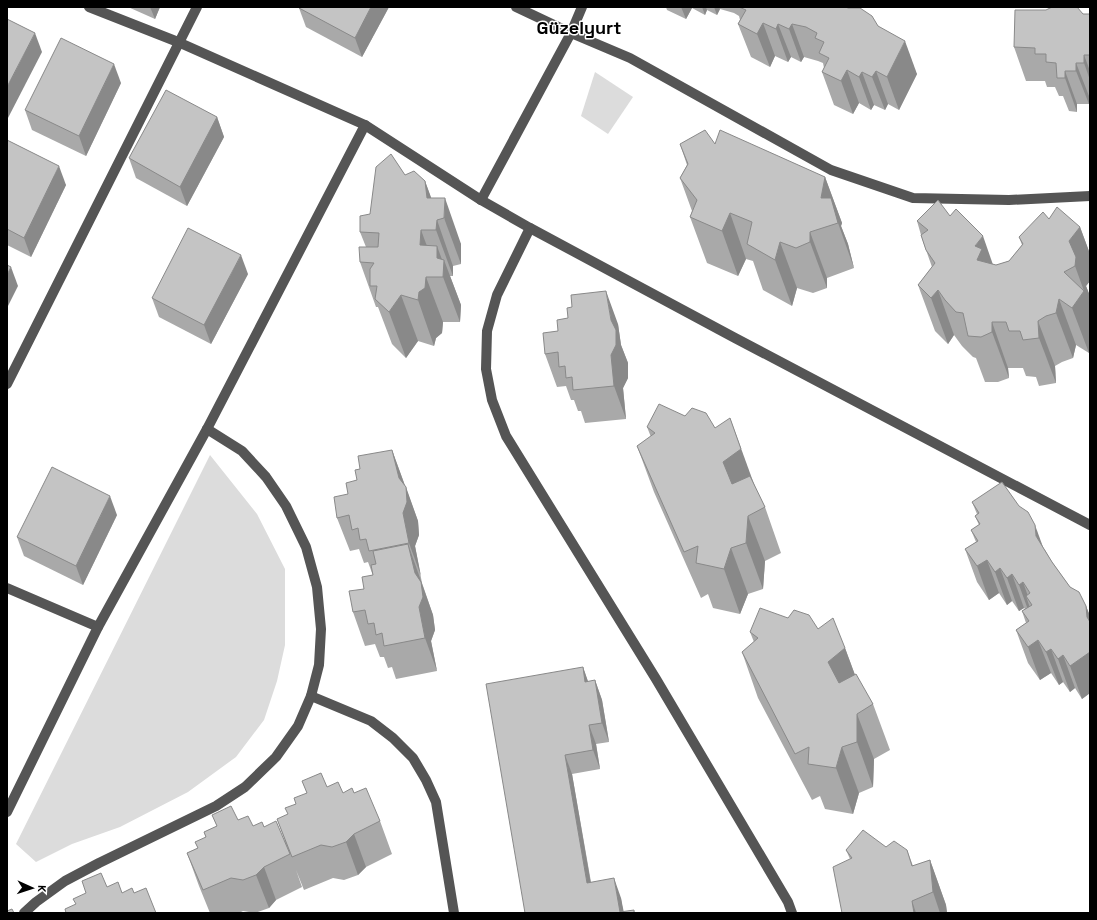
<svg xmlns="http://www.w3.org/2000/svg" width="1097" height="920" font-family="'Space Grotesk',sans-serif">
	<style>
		.green { fill: #dcdcdc }
		.lines { fill: none; stroke-linecap: round; stroke-linejoin: round }
		.minor { stroke: #555; stroke-width: 10 }
		.wall { fill: #a9a9a9 }
		.shaded-wall { fill: #898989 }
		.building { fill: #c4c4c4; stroke: #898989 }
		.labels { text-anchor: middle; stroke-width: 3; stroke-linejoin: round; paint-order: stroke }
		.district-label { font-size: 18px; font-weight: bold; fill: #000; stroke: #fff }
	</style>
	<rect width="100%" height="100%" fill="#fff"/>
	<g class="green">
		<polygon points="595,72 633,97 608,134 581,116"/>
		<polygon points="210,455 257,514 285,569 285,645 277,681 264,720 236,757 188,792 120,827 72,844 36,862 16,844"/>
	</g>
	<g class="lines">
		<g class="minor">
			<polyline points="89,7 178,42 365,125 481,200 530,228 735,338 1090,525"/>
			<polyline points="516,7 571,33 630,58 831,170 913,198 1009,200 1090,196"/>
			<polyline points="481,200 571,33 582,7"/>
			<polyline points="530,228 497,295 487,331 486,369 492,400 506,436 656,679 788,902 792,913"/>
			<polyline points="7,384 197,7"/>
			<polyline points="7,588 98,627"/>
			<polyline points="311,696 371,721 393,738 413,758 426,780 436,802 454,913"/>
			<polyline points="7,812 98,627 207,429 365,125"/>
			<polyline points="24,913 36,902 65,881 99,863 216,806 245,787 276,757 298,726 311,696 319,665 321,629 317,587 306,547 286,506 266,477 242,451 207,429"/>
		</g>
	</g>
	<g class="wall">
		<polygon points="128,7 160,7 155,19"/>
		<polygon points="389,7 362,57 306,27 299,8"/>
		<polygon points="666,7 846,7 878,26 917,74 899,110 888,104 885,110 874,105 871,110 859,103 853,114 834,105 822,72 824,68 823,63 818,61 804,57 801,62 791,57 788,62 775,56 770,67 751,57 738,24 740,20 739,16 734,13 720,9 717,15 707,10 705,15 692,8 686,19 667,10"/>
		<polygon points="1083,14 1090,14 1090,96 1089,96 1089,104 1077,104 1077,112 1069,111 1063,96 1059,96 1055,87 1047,87 1045,81 1026,81 1014,47"/>
		<polygon points="121,83 86,156 32,130 25,110"/>
		<polygon points="217,117 224,137 187,206 136,178 129,158"/>
		<polygon points="7,140 66,185 31,257 7,245"/>
		<polygon points="680,144 715,144 825,177 842,223 841,226 848,244 854,268 827,278 827,288 813,293 797,288 792,306 763,290 753,261 746,259 738,276 707,263 690,217 692,211 680,178 687,165"/>
		<polygon points="405,175 425,181 431,198 461,244 461,264 453,266 453,276 450,276 461,305 460,322 443,322 442,333 436,338 434,346 418,341 406,358 392,344 378,307 376,307 360,262 366,247 360,232 370,214"/>
		<polygon points="950,216 993,265 996,265 1009,261 1022,245 1019,237 1049,219 1080,227 1090,254 1090,281 1086,286 1090,296 1090,352 1089,353 1076,345 1073,358 1062,362 1055,366 1056,383 1039,386 1036,377 1026,376 1023,368 1008,368 1009,378 998,382 985,382 976,358 973,357 962,346 954,335 948,344 935,331 918,285 932,267 926,250 921,235 917,221"/>
		<polygon points="248,274 211,344 159,317 152,298"/>
		<polygon points="618,324 621,345 628,363 628,378 623,388 626,419 585,423 581,411 578,411 574,400 571,400 566,386 557,387 545,354 558,331"/>
		<polygon points="647,427 715,428 753,483 765,507 781,553 765,561 763,589 748,594 740,614 713,608 708,594 701,598 654,492 637,446 651,437"/>
		<polygon points="392,450 418,521 419,535 415,546 422,583 433,615 435,630 431,641 437,671 396,679 392,667 388,668 384,657 380,657 375,644 365,646 353,612 364,589 373,575 372,573 368,562 364,563 359,549 350,551 337,518 348,494 357,480"/>
		<polygon points="972,502 1045,550 1052,562 1070,587 1086,606 1090,616 1090,693 1082,699 1075,688 1070,692 1063,682 1059,685 1051,673 1040,680 1028,663 1016,630 1026,623 1022,611 1025,609 1024,608 1019,611 1012,601 1007,605 999,593 989,600 977,582 965,549 976,542 971,530 979,525 975,516 977,514"/>
		<polygon points="117,515 83,585 24,556 17,537"/>
		<polygon points="818,629 845,648 855,675 873,704 890,750 874,759 873,787 859,793 853,814 825,809 820,796 812,800 758,698 742,652 754,642 750,632"/>
		<polygon points="583,667 588,682 595,680 602,700 609,742 596,744 600,769 572,774 591,882 621,898 623,912 634,910 635,913 525,913"/>
		<polygon points="302,781 327,787 343,793 354,793 380,821 392,854 366,867 358,875 344,880 333,878 304,890 296,870 302,887 276,900 269,908 255,913 243,911 239,913 210,913 199,886 187,853 198,848 195,842 206,838 204,832 217,826 212,815 238,820 253,826 264,827 285,841 277,819 288,815 296,804 307,793"/>
		<polygon points="886,847 907,850 913,866 930,860 946,905 947,913 842,913 850,859 846,850"/>
	</g>
	<g class="shaded-wall">
		<polygon points="150,7 160,7 155,19"/>
		<polygon points="371,7 389,7 362,57 355,38"/>
		<polygon points="681,7 691,7 692,8 686,19"/>
		<polygon points="702,7 706,7 707,10 705,15"/>
		<polygon points="714,7 719,7 720,9 717,15"/>
		<polygon points="763,23 775,56 770,67 757,34"/>
		<polygon points="778,24 791,57 788,62 776,29"/>
		<polygon points="792,24 804,57 801,62 789,29"/>
		<polygon points="35,33 42,52 8,118 7,115 7,87"/>
		<polygon points="905,41 917,74 899,110 887,77"/>
		<polygon points="1084,55 1090,71 1090,80 1084,63"/>
		<polygon points="1076,63 1089,96 1089,104 1076,71"/>
		<polygon points="114,64 121,83 86,156 79,136"/>
		<polygon points="847,70 859,103 853,114 841,81"/>
		<polygon points="876,71 888,104 885,110 872,77"/>
		<polygon points="1065,71 1077,104 1077,112 1065,78"/>
		<polygon points="862,72 874,105 871,110 859,77"/>
		<polygon points="217,117 224,137 187,206 180,187"/>
		<polygon points="59,166 66,185 31,257 24,238"/>
		<polygon points="825,177 842,223 841,226 848,244 854,268 838,223 821,198"/>
		<polygon points="425,181 439,219 437,220 453,266 453,276 436,230 427,198"/>
		<polygon points="445,198 461,244 461,264 444,218"/>
		<polygon points="730,213 746,259 738,276 722,231"/>
		<polygon points="1080,227 1090,254 1090,281 1086,286 1090,296 1090,352 1089,353 1072,308 1084,291 1075,266 1069,241"/>
		<polygon points="421,230 438,276 420,245"/>
		<polygon points="810,232 827,278 827,288 810,242"/>
		<polygon points="983,236 999,282 977,260 975,246"/>
		<polygon points="780,242 797,288 792,306 775,260"/>
		<polygon points="437,246 444,265 444,260 461,305 460,322 443,277 437,258"/>
		<polygon points="241,255 248,274 211,344 204,325"/>
		<polygon points="11,267 18,286 7,308 7,275"/>
		<polygon points="426,277 443,322 442,333 436,338 434,346 418,300 419,292"/>
		<polygon points="938,290 954,335 948,344 931,298"/>
		<polygon points="606,291 618,324 621,345 628,363 628,378 623,388 626,419 614,386 611,355 611,320"/>
		<polygon points="401,295 418,341 406,358 389,312"/>
		<polygon points="1059,299 1076,345 1073,358 1056,313"/>
		<polygon points="1038,321 1055,366 1056,383 1039,338"/>
		<polygon points="992,322 1008,368 1009,378 992,332"/>
		<polygon points="730,418 758,495 739,508 723,462"/>
		<polygon points="392,450 404,483 406,490 406,487 418,521 419,535 415,546 421,576 409,543 403,513 399,478"/>
		<polygon points="110,496 117,515 83,585 76,566"/>
		<polygon points="748,516 765,561 763,589 746,543"/>
		<polygon points="1035,525 1047,558 1036,536"/>
		<polygon points="408,544 433,615 435,630 431,641 437,671 425,638 419,607 415,573"/>
		<polygon points="731,548 748,594 740,614 724,569"/>
		<polygon points="987,560 999,593 989,600 977,566"/>
		<polygon points="1000,568 1012,601 1007,605 995,572"/>
		<polygon points="1012,574 1024,608 1019,611 1007,578"/>
		<polygon points="1023,582 1030,602 1026,596 1033,617 1031,618 1019,585"/>
		<polygon points="1086,606 1090,616 1090,626 1087,617"/>
		<polygon points="1038,640 1051,673 1040,680 1028,647"/>
		<polygon points="845,648 862,694 845,708 828,662"/>
		<polygon points="1051,649 1063,682 1059,685 1046,652"/>
		<polygon points="1090,652 1090,693 1082,699 1070,666"/>
		<polygon points="1063,655 1075,688 1070,692 1058,659"/>
		<polygon points="583,667 590,687 585,682"/>
		<polygon points="595,680 602,700 609,742 602,723"/>
		<polygon points="857,714 874,759 873,787 857,742"/>
		<polygon points="589,725 596,744 600,769 593,750"/>
		<polygon points="842,747 859,793 853,814 836,768"/>
		<polygon points="565,755 572,774 594,902 587,883"/>
		<polygon points="354,834 366,867 358,875 346,842"/>
		<polygon points="930,860 946,905 947,913 940,913 933,892"/>
		<polygon points="264,867 276,900 269,908 256,875"/>
		<polygon points="614,878 621,898 624,913 620,913"/>
		<polygon points="912,901 916,913 914,913"/>
	</g>
	<g class="building">
		<polygon points="300,7 371,7 355,38 299,8"/>
		<polygon points="739,7 846,7 848,8 860,8 872,16 878,26 905,41 887,77 876,71 872,77 862,72 859,77 847,70 841,81 822,72 829,58 819,53 824,42 815,38 817,33 806,27 792,24 789,29 778,24 776,29 763,23 757,34 738,24 746,10"/>
		<polygon points="1052,7 1077,7 1083,14 1090,14 1090,55 1084,55 1084,63 1076,63 1076,71 1065,71 1065,78 1057,78 1056,63 1046,62 1046,54 1035,54 1035,48 1014,47 1015,10 1046,10"/>
		<polygon points="7,19 35,33 7,87"/>
		<polygon points="61,38 114,64 79,136 25,110"/>
		<polygon points="166,90 217,117 180,187 129,158"/>
		<polygon points="705,130 715,144 720,130 825,177 821,198 831,198 838,223 810,232 810,242 796,248 780,242 775,260 747,244 752,222 730,213 722,231 690,217 697,200 680,178 688,164 680,144"/>
		<polygon points="7,140 59,166 24,238 7,229"/>
		<polygon points="391,154 405,175 414,171 425,181 427,198 445,198 444,218 437,220 436,230 421,230 420,245 437,246 437,258 444,260 443,277 426,277 425,288 419,292 418,300 401,295 389,312 375,299 377,286 370,286 370,269 374,263 360,262 359,247 378,247 379,233 360,232 360,216 370,214 376,167"/>
		<polygon points="938,200 950,216 956,209 983,236 975,246 982,249 977,260 996,265 1009,261 1023,244 1019,237 1043,212 1049,219 1057,207 1080,227 1069,241 1076,257 1075,266 1064,272 1084,291 1072,308 1059,299 1056,313 1046,316 1038,321 1039,338 1023,340 1020,331 1009,331 1006,322 992,322 992,332 981,337 968,336 963,313 956,312 945,300 938,290 931,298 918,285 935,263 926,250 921,235 928,230 917,221"/>
		<polygon points="188,228 241,255 204,325 152,298"/>
		<polygon points="7,265 11,267 7,275"/>
		<polygon points="606,291 611,320 616,330 616,345 611,355 614,386 573,390 572,377 566,378 565,366 559,367 558,352 545,354 543,333 558,331 557,320 568,318 567,308 572,307 571,295"/>
		<polygon points="659,404 685,416 692,408 706,413 715,428 730,418 741,449 723,462 732,484 750,476 765,507 748,516 746,543 731,548 724,569 696,563 698,546 684,552 637,446 655,433 647,427"/>
		<polygon points="392,450 399,478 406,487 407,502 403,513 409,543 369,551 366,539 360,540 358,528 352,530 349,515 337,518 334,497 348,494 346,483 357,480 355,470 360,469 358,456"/>
		<polygon points="52,467 110,496 76,566 17,537"/>
		<polygon points="1002,482 1019,506 1028,512 1035,525 1036,536 1052,562 1070,587 1079,592 1086,606 1087,617 1090,622 1090,652 1070,666 1063,655 1058,659 1051,649 1046,652 1038,640 1028,647 1016,630 1029,621 1022,611 1032,605 1026,596 1030,593 1023,582 1019,585 1012,574 1007,578 1000,568 995,572 987,560 977,566 965,549 978,541 971,530 980,524 975,516 979,513 972,502"/>
		<polygon points="408,544 415,573 421,582 423,597 419,607 425,638 384,646 382,633 376,635 374,623 368,624 365,610 353,612 349,591 364,589 362,577 373,575 371,565 376,564 373,551"/>
		<polygon points="760,608 788,618 794,610 809,615 818,629 833,618 845,648 828,662 839,683 856,674 873,704 857,714 857,742 842,747 836,768 808,764 809,747 795,754 742,652 758,638 750,632"/>
		<polygon points="583,667 585,682 595,680 602,723 589,725 593,750 565,755 587,883 614,878 620,912 634,910 634,913 525,913 486,684"/>
		<polygon points="321,773 327,787 338,782 343,793 352,788 354,793 366,788 380,821 354,834 346,842 332,847 321,845 292,857 277,819 288,814 285,808 296,804 294,798 307,793 302,781"/>
		<polygon points="231,806 238,820 248,816 253,826 262,822 264,827 276,821 290,854 264,867 256,875 243,880 231,878 203,890 187,853 198,848 195,842 206,837 204,832 217,826 212,815"/>
		<polygon points="863,830 886,847 894,841 907,850 912,866 930,860 933,892 912,901 914,913 842,913 833,867 852,858 846,850"/>
		<polygon points="101,873 107,887 118,882 122,893 132,888 134,893 146,888 156,913 66,913 65,909 76,904 73,899 86,893 82,881"/>
		<polygon points="12,909 14,913 7,913 7,911"/>
	</g>
	<g class="labels">
		<g class="district-label">
			<text x="579" y="34">Güzelyurt</text>
		</g>
	</g>
	<rect width="1097" height="920" fill="none" stroke="#000000" stroke-width="16"/>
	<g transform="translate(32 888) rotate(93)" stroke="#ffffff" stroke-width="3" paint-order="stroke">
	<path d="M0-3L7 15L0 10L-7 15Z" fill="#000000"/>
	<text y="-6" font-size="11" font-weight="bold" text-anchor="middle" fill="#000000">K</text>
	</g>
</svg>
